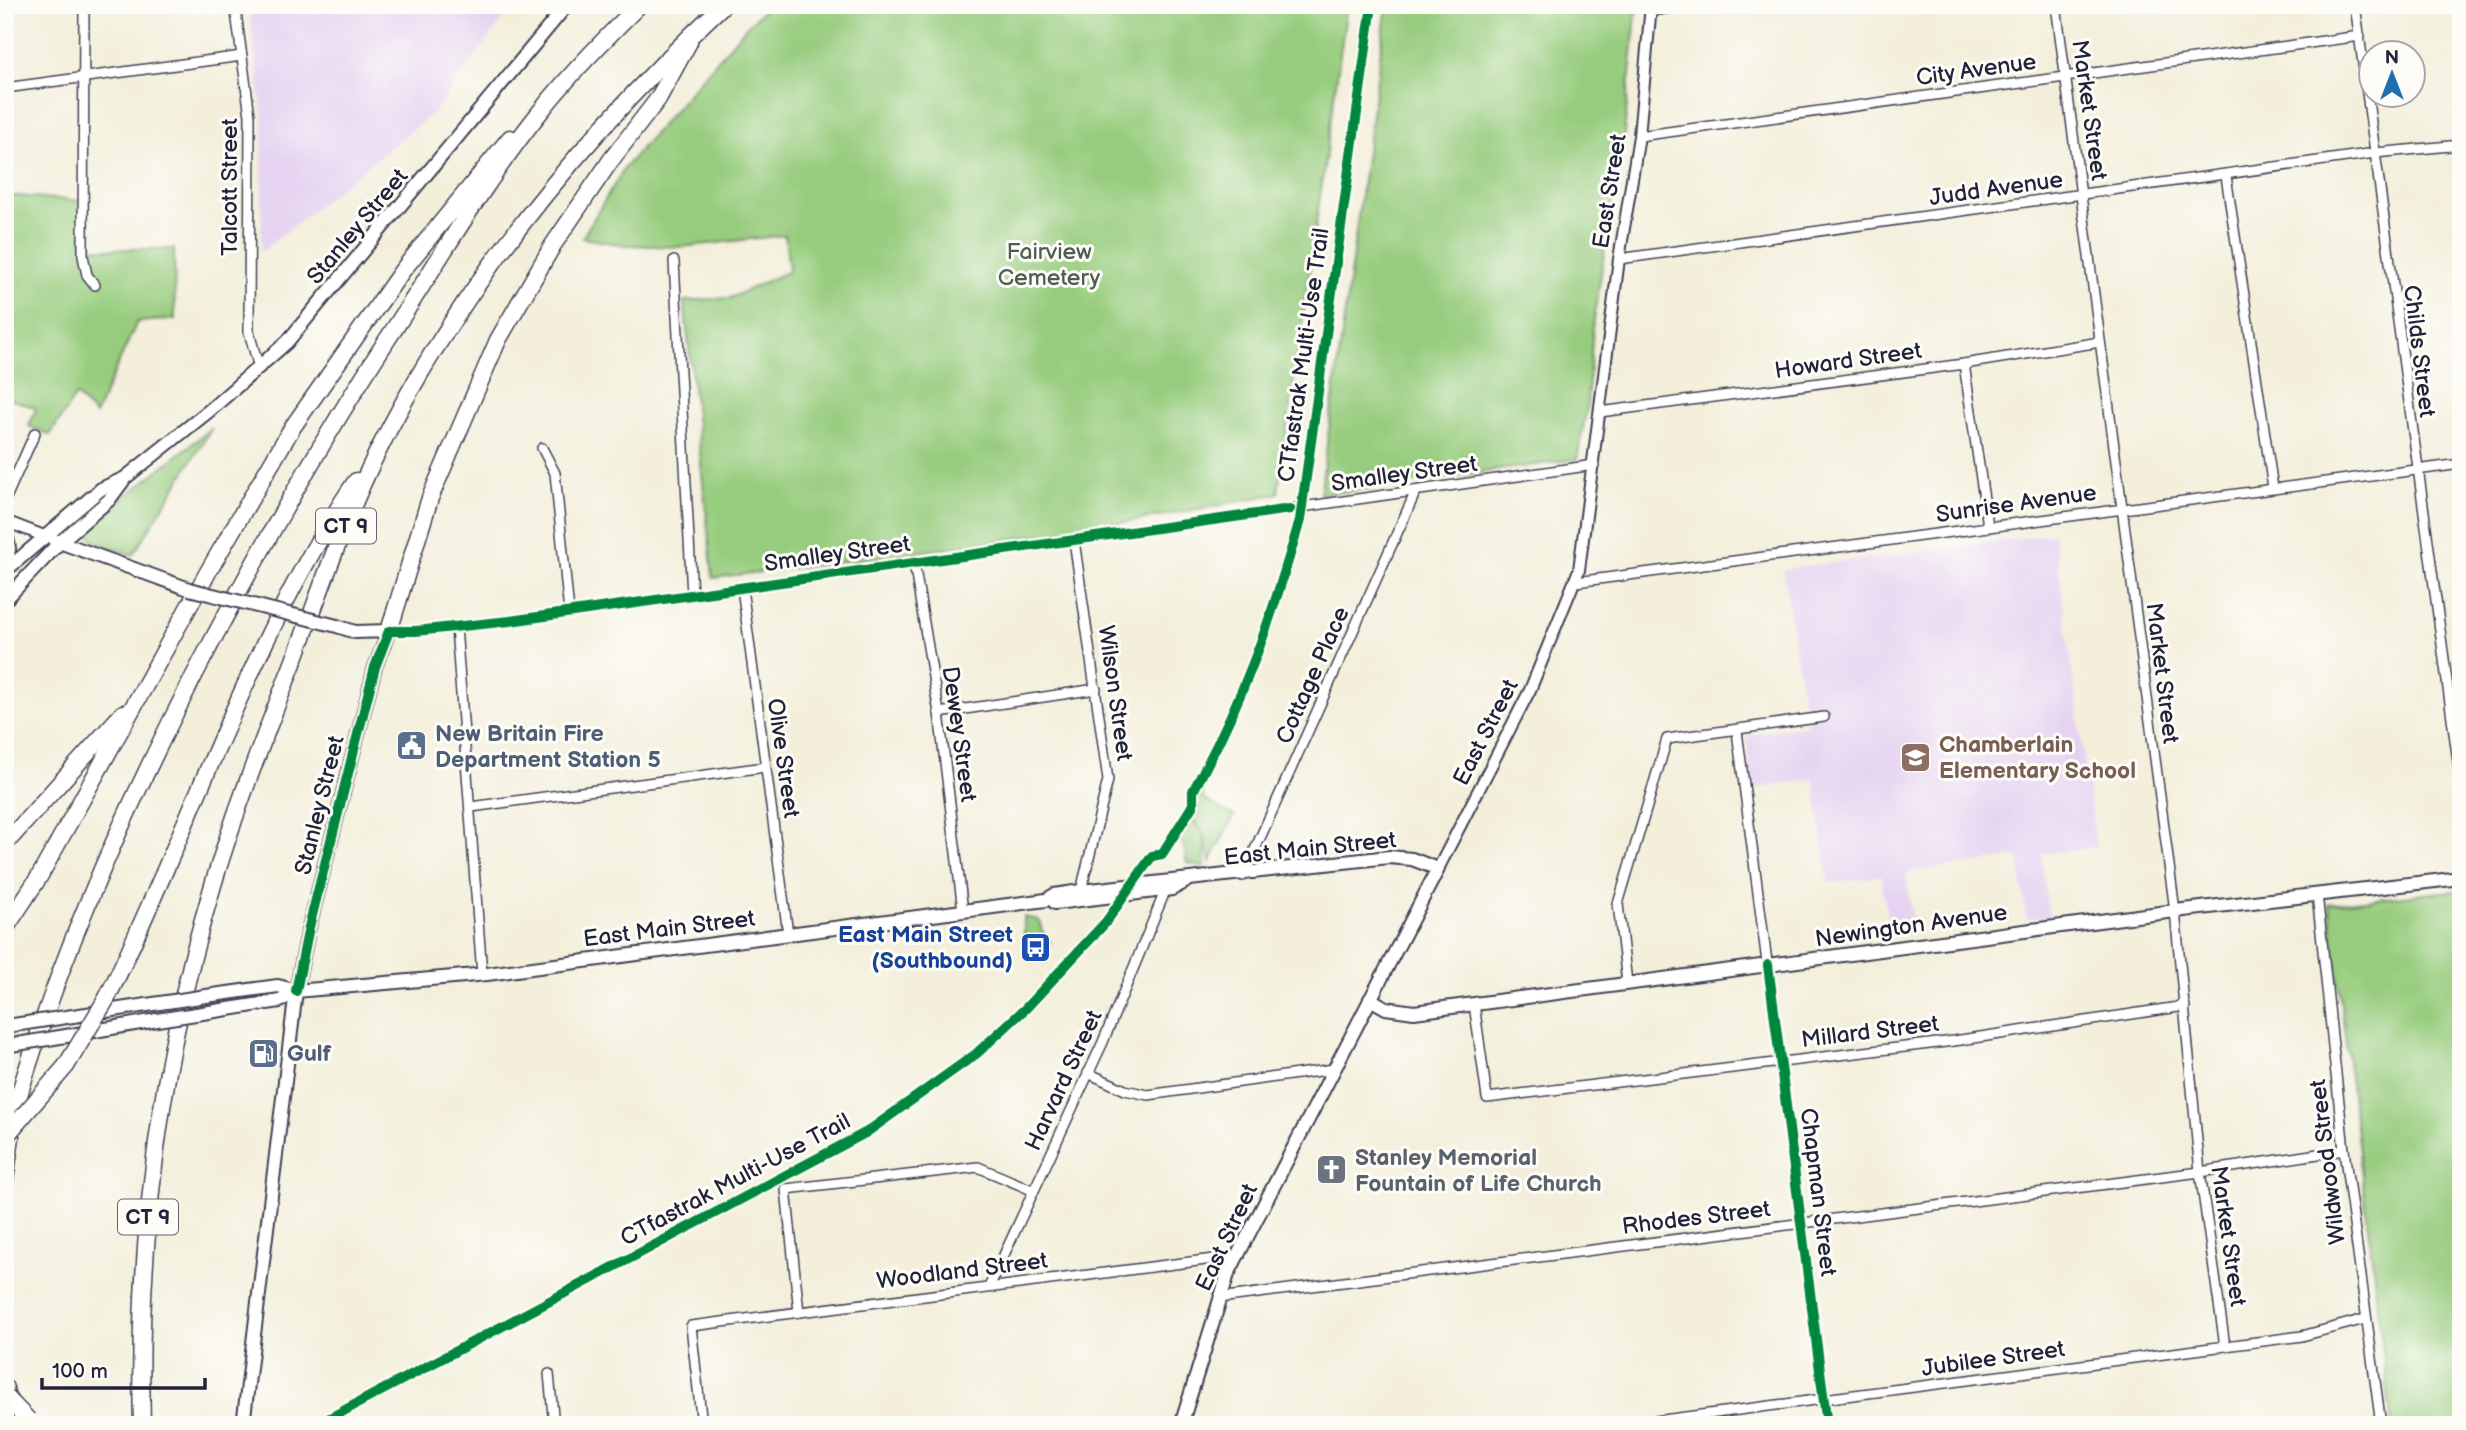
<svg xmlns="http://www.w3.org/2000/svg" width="2466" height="1430" font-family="'Balsamiq Sans',sans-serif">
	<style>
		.built { fill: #e5d3f1 }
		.green { fill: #96cc7d; stroke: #5c775c; stroke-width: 2 }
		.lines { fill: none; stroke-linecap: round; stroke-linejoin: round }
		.minor-casing { stroke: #414153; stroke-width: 12 }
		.tertiary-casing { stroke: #414153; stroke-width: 14 }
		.secondary-casing { stroke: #414153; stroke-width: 16 }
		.motorway-casing { stroke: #414153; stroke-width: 19 }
		.minor { stroke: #fff; stroke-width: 9 }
		.tertiary { stroke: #fff; stroke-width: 10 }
		.secondary { stroke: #fff; stroke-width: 12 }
		.motorway { stroke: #fff; stroke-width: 16 }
		.secondary-bridge-casing { stroke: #414153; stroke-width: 16; stroke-linecap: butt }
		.motorway-bridge-casing { stroke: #414153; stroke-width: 19; stroke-linecap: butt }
		.secondary-bridge { stroke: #fff; stroke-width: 12 }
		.motorway-bridge { stroke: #fff; stroke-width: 16 }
		.cycleway-casing { stroke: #fdfcf7; stroke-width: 15 }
		.cycleway { stroke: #00873e; stroke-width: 10 }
		.labels { text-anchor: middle; stroke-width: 6; stroke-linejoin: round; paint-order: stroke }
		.shield { fill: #fdfcf7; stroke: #646373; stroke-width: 2 }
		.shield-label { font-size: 21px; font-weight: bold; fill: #22223b }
		.street-label { font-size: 23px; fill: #22223b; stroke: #fdfcf7 }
		.park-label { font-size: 23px; fill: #4b5e52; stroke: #fdfcf7 }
		.service-label { font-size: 23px; font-weight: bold; fill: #4e5e75; stroke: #fdfcf7; text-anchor: start }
		.education-label { font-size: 23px; font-weight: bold; fill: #785e54; stroke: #fdfcf7; text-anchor: start }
		.transit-label { font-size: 23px; font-weight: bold; fill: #164399; stroke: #fdfcf7; text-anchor: end }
		.worship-label { font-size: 23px; font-weight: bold; fill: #5b616d; stroke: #fdfcf7; text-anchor: start }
	</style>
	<rect width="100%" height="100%" fill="#fdfcf7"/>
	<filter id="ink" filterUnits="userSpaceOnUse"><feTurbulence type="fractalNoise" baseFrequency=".0143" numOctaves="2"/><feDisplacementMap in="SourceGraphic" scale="14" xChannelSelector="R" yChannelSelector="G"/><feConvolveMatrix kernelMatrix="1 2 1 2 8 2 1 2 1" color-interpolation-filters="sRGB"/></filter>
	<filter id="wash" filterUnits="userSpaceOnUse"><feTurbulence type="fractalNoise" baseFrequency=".00686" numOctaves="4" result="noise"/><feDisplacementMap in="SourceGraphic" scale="28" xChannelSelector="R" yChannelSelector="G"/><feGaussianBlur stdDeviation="1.57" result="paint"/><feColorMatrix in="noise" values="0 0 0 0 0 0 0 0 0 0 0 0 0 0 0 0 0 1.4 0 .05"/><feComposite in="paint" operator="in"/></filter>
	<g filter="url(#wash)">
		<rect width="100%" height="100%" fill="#f3efdb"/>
		<g class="built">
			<polygon points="248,5 513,5 434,112 261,252 263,119"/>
			<polygon points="2054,534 2096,847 2041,854 2049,916 2027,919 2018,857 1906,873 1914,933 1890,936 1881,876 1828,883 1814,779 1751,789 1747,735 1807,725 1783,569"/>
		</g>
		<g class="green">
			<path d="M769 5H1347L1278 493C1092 533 901 554 713 578L684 301 730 298 789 271 785 235 682 247 625 245 582 238 625 167 747 26Z"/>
			<polygon points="1387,5 1637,5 1623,144 1606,240 1593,327 1587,407 1577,459 1320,495"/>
			<polygon points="5,195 81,201 82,245 100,249 174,249 175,319 137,322 95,415 76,395 50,435 29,426 36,408 5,397"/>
			<polygon points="212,428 133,555 93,541 89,534 94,521"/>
			<polygon points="1197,793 1203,793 1203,799 1234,816 1210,862 1203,831 1190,816 1197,808"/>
			<path d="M1188 818C1204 830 1207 849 1204 867L1187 863 1183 844 1176 837Z"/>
			<polygon points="2461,890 2461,1425 2392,1425 2329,904"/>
			<polygon points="1024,917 1039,920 1042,931 1050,942 1035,958 1024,934"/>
		</g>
	</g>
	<g filter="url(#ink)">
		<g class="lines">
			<defs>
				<g id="minor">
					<polyline points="84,5 83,256 87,275 95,285"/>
					<polyline points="235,5 250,116 249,332 259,368"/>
					<polyline points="2056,5 2175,911 2200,1172 2225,1346"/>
					<polyline points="2355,5 2461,784"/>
					<polyline points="1650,11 1695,5"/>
					<polyline points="5,88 242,56"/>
					<polyline points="1639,136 2360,36"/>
					<polyline points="2226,176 2273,488"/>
					<polyline points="1619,259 2375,153 2461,145"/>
					<polyline points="674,261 692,595"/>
					<polyline points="1964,364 1988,526"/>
					<polyline points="1600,412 1964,364 2100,342"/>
					<polyline points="542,448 555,473 569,612"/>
					<polyline points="5,500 35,433"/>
					<polyline points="1074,540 1108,780 1081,891"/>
					<polyline points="914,563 939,713 963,911"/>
					<polyline points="1576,582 2461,464"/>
					<polyline points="742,588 788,934"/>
					<polyline points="456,627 482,974"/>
					<polyline points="389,631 416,631 510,621 1594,465"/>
					<polyline points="939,713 1096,689"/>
					<polyline points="1737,731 1827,1425"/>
					<polyline points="471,807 765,767"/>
					<polyline points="1243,876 1416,491"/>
					<polyline points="2317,894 2344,1150 2381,1425"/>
					<polyline points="1627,983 1618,904 1667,739 1824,717"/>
					<polyline points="1474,1004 1487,1098 1954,1041 2185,1006"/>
					<polyline points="1088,1073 1125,1090 1148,1095 1334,1069"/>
					<polyline points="990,1285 1103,1042 1166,889"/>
					<polyline points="1219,1298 2200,1172 2344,1150"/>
					<polyline points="799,1312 786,1189 978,1167 1032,1190"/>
					<polyline points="549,1374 554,1425"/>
					<polyline points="702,1425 691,1326 1237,1256"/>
					<polyline points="1625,1425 2302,1336 2365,1319"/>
				</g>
				<g id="tertiary">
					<polyline points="5,521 44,536"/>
					<polyline points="1438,869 1530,690 1579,570 1619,259 1639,136 1651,5"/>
				</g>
				<g id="secondary">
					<polyline points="5,527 9,548 6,571"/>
					<polyline points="54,540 189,589"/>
					<polyline points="5,571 101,489 125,478 210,410 287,342 567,5"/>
					<polyline points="5,600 60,542 109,500 123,481"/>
					<polyline points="1055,903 1172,889 1185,882"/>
					<polyline points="213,995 278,986 296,991 487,974 1046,900 1054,895 1081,891 1389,857 1412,859 1438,869 1228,1274 1181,1425"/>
					<polyline points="1370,999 1386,1008 1414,1012 2175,911 2461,878"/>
					<polyline points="209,1012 280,1001 296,991"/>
					<polyline points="73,1016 160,1003"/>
					<polyline points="66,1036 157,1020"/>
					<polyline points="243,1425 296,991 309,927 375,667 389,631 355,632 337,626"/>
				</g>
				<g id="motorway">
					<polyline points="389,631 430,498 498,340 553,245 611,160 658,99 689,42"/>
					<polyline points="5,844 123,713"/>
					<polyline points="5,929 39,877 208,572 292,428 402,271 510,138"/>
					<path d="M107 998C191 827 249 640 356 481"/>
					<path d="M5 1145C49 979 119 821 198 668 260 549 326 432 400 320 445 250 488 177 540 112 570 74 605 39 639 5"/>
					<polyline points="5,1180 11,1137"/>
					<polyline points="5,1388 12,1425"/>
					<path d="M142 1425C137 1242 160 1060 213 885 234 814 261 745 288 676 317 603 341 526 376 455 460 285 585 134 723 5"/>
				</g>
			</defs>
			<use href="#minor" class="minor-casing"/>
			<use href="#tertiary" class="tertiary-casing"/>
			<use href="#secondary" class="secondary-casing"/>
			<use href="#motorway" class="motorway-casing"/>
			<use href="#minor" class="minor"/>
			<use href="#tertiary" class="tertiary"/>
			<use href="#secondary" class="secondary"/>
			<use href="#motorway" class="motorway"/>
			<defs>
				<g id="secondary-bridge">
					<polyline points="189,589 337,626"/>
					<polyline points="160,1003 213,995"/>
					<polyline points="157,1020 209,1012"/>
					<polyline points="7,1026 73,1016"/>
					<polyline points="5,1046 66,1036"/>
				</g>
				<g id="motorway-bridge">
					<polyline points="5,1137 66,1066 107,998"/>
					<polyline points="5,1396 28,1420"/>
				</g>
			</defs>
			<use href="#secondary-bridge" class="secondary-bridge-casing"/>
			<use href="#motorway-bridge" class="motorway-bridge-casing"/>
			<use href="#secondary-bridge" class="secondary-bridge"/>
			<use href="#motorway-bridge" class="motorway-bridge"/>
			<defs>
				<g id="cycleway">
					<polyline points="1768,965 1827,1425"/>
					<polyline points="296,991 309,927 375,667 389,631 416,631 510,621 1290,509"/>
					<path d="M317 1425 867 1132 976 1054 1026 1008 1106 922 1152 856 1162 854 1193 805V791C1244 699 1271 621 1300 520L1372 5"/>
				</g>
			</defs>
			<use href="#cycleway" class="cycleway-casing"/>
			<use href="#cycleway" class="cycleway"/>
		</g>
	</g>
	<defs>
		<symbol id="civic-square" viewBox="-11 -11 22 22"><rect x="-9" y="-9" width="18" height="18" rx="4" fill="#5c6f8a" stroke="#fdfcf7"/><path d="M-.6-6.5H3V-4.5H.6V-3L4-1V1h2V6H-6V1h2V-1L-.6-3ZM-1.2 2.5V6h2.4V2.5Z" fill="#fff"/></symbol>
		<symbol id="school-square" viewBox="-11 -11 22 22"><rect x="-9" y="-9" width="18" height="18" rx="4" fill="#8d6e63" stroke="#fdfcf7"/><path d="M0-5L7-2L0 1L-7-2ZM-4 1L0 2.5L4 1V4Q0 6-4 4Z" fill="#fff"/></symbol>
		<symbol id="bus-square" viewBox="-11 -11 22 22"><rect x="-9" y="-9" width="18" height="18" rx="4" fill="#1a4fb4" stroke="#fdfcf7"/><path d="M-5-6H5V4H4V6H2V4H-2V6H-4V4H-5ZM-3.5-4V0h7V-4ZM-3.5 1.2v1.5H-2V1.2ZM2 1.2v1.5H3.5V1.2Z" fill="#fff"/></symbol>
		<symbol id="fuel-square" viewBox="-11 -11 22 22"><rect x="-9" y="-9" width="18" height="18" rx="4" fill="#5c6f8a" stroke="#fdfcf7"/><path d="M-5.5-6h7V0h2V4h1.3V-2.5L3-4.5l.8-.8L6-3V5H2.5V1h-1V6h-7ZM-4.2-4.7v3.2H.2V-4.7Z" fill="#fff"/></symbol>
		<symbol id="church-square" viewBox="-11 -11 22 22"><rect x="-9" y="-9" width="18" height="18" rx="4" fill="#6b7280" stroke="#fdfcf7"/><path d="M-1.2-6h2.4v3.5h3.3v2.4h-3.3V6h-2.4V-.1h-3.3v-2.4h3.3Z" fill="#fff"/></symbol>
	</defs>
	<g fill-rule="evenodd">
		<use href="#civic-square" x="394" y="728" width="35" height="35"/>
		<use href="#school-square" x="1898" y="740" width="35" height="35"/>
		<use href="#bus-square" x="1018" y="930" width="35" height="35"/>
		<use href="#fuel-square" x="246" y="1036" width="35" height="35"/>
		<use href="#church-square" x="1314" y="1152" width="35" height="35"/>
	</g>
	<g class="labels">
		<g class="shield">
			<rect x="316" y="508.5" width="60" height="35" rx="5"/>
			<rect x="118" y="1199.5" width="60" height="35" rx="5"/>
		</g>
		<g class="shield-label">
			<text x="346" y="533">CT 9</text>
			<text x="148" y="1224">CT 9</text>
		</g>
		<g class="street-label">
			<text transform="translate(1976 69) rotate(-8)" y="8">City Avenue</text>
			<text transform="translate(2090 110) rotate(82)" y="8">Market Street</text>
			<text transform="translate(229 187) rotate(-90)" y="8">Talcott Street</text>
			<text transform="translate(1996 188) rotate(-8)" y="8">Judd Avenue</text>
			<text transform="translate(1609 191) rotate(-81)" y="8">East Street</text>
			<text transform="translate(357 226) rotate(-50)" y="8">Stanley Street</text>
			<text transform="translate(2420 351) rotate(83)" y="8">Childs Street</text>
			<text transform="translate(1303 355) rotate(-82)" y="8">CTfastrak Multi-Use Trail</text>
			<text transform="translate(1848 360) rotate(-8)" y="8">Howard Street</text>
			<text transform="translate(1404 473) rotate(-8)" y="8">Smalley Street</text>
			<text transform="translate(2016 503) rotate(-8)" y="8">Sunrise Avenue</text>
			<text transform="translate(837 553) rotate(-8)" y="8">Smalley Street</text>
			<text transform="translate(2163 673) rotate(83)" y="8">Market Street</text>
			<text transform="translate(1312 675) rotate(-66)" y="8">Cottage Place</text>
			<text transform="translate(1116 693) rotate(82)" y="8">Wilson Street</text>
			<text transform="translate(1485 732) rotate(-63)" y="8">East Street</text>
			<text transform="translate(960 734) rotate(82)" y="8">Dewey Street</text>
			<text transform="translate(784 758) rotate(82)" y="8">Olive Street</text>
			<text transform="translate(319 805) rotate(-76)" y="8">Stanley Street</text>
			<text transform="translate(1310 848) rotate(-6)" y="8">East Main Street</text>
			<text transform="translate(1911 925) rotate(-8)" y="8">Newington Avenue</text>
			<text transform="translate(669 928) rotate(-7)" y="8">East Main Street</text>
			<text transform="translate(1870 1031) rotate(-7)" y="8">Millard Street</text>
			<text transform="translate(1063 1080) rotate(-65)" y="8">Harvard Street</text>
			<text transform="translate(2327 1162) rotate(-97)" y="8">Wildwood Street</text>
			<text transform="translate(735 1179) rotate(-28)" y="8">CTfastrak Multi-Use Trail</text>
			<text transform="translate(1819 1192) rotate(83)" y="8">Chapman Street</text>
			<text transform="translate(1696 1217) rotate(-7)" y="8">Rhodes Street</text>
			<text transform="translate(2229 1236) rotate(82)" y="8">Market Street</text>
			<text transform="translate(1226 1237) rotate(-65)" y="8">East Street</text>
			<text transform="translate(962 1270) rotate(-7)" y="8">Woodland Street</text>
			<text transform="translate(1993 1358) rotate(-8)" y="8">Jubilee Street</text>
		</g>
		<g class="park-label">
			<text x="1049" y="259">Fairview<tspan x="1049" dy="26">Cemetery</tspan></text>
		</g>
		<g class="service-label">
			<text x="435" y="741">New Britain Fire<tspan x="435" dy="26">Department Station 5</tspan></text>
			<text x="287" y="1061">Gulf</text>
		</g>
		<g class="education-label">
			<text x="1939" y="752">Chamberlain<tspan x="1939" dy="26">Elementary School</tspan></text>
		</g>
		<g class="transit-label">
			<text x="1013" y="942">East Main Street<tspan x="1013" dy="26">(Southbound)</tspan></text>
		</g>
		<g class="worship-label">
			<text x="1355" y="1165">Stanley Memorial<tspan x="1355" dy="26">Fountain of Life Church</tspan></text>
		</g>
	</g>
	<rect width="2466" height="1430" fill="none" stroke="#fdfcf7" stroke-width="28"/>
	<g transform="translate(2392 74)"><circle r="33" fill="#fdfcf7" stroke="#a5a5ac" stroke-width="2"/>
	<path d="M0-5L12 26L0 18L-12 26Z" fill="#1f6fb2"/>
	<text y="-10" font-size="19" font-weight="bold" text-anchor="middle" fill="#22223b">N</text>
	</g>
	<path d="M42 1378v10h163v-10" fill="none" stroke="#22223b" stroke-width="3.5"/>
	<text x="52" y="1378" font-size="21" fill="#22223b" stroke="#fdfcf7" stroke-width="5" paint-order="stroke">100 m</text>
</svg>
